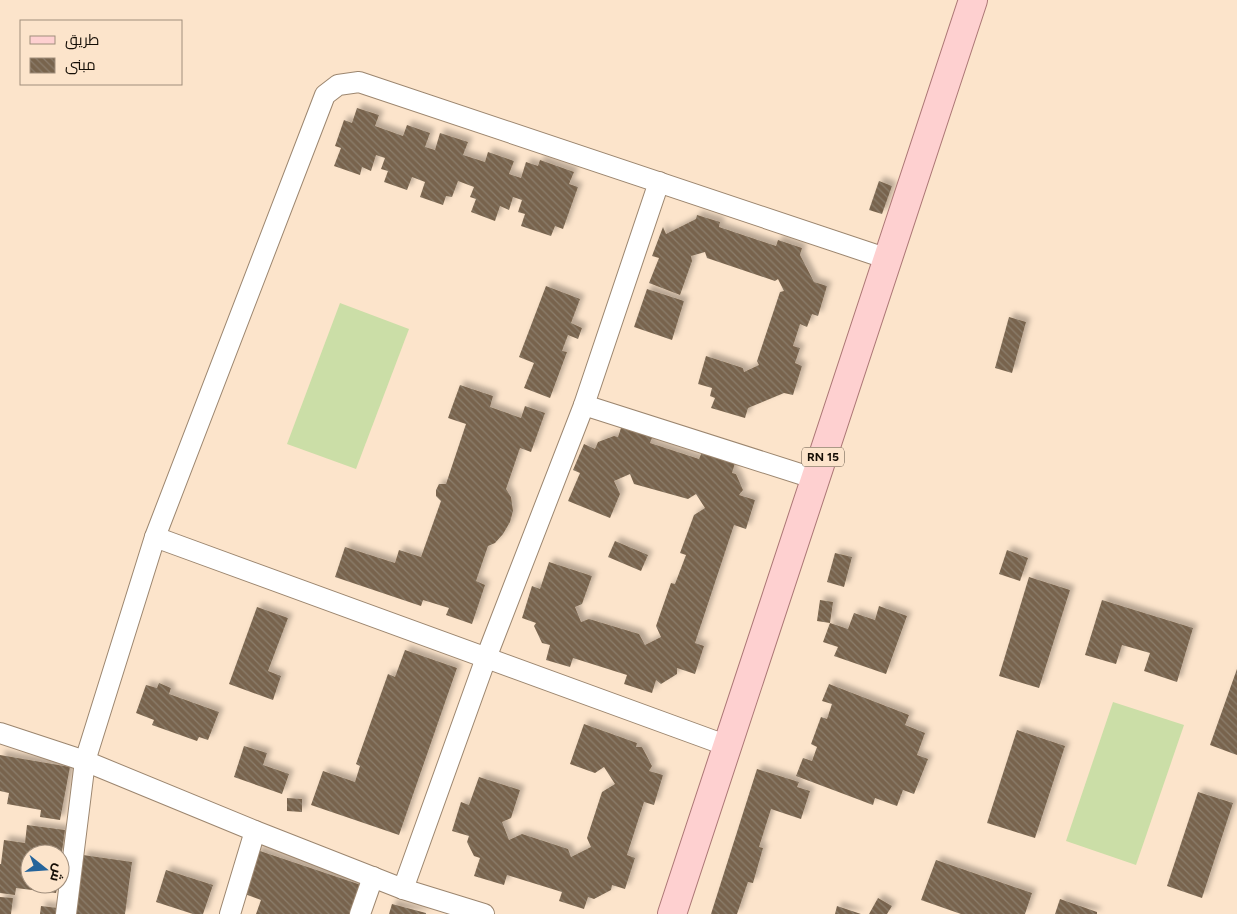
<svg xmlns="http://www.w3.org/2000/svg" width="1237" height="914" font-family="Figtree,Cairo,sans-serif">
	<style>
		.pitch { fill: #cbdea7 }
		.building { fill: url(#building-back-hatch); filter: url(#shadow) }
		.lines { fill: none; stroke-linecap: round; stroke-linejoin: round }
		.street-casing { stroke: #9c866f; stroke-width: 22 }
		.primary-casing { stroke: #ac7775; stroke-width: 30 }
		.street { stroke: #fff; stroke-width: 20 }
		.primary { stroke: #fed0d0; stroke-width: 28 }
		.labels { text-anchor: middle; stroke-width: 4; stroke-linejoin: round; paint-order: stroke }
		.shield { fill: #fce4cb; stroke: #5a4e41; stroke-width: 1 }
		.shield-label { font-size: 12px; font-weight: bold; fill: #150e06 }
	</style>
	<defs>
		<pattern id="building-back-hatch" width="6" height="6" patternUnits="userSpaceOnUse" patternTransform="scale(1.25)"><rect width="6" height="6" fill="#78644d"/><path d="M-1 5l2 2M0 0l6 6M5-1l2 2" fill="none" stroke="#8c7d6c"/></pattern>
		<filter id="shadow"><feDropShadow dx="4.5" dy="-4.5" stdDeviation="2.5" flood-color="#0004"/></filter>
	</defs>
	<rect width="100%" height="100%" fill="#fce4cb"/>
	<g class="pitch">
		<polygon points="340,303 409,329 356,469 287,444"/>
		<polygon points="1113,702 1184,725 1136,865 1066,841"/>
	</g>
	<g class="building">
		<polygon points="357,108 379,115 375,126 403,136 407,125 430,133 425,147 435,150 440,133 468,142 463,155 485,162 488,152 514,161 509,174 521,178 526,162 538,166 540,160 574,172 569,184 578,187 563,229 555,226 551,236 521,226 525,214 518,212 522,200 513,197 509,210 500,206 495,221 471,212 476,199 470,197 474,187 458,181 452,197 446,196 443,205 420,197 425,182 412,177 407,190 384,182 388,171 381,169 385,158 376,155 371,171 362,167 360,175 334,166 341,148 335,146 344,120 352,123"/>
		<polygon points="879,181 892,186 882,214 869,210"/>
		<polygon points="697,215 720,222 719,227 776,246 778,240 802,248 800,255 814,282 827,286 818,316 812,314 807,327 800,324 793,346 800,348 795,363 802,366 793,395 784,393 748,408 745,418 711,408 715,398 710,396 712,388 698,384 706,356 743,368 744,372 759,365 757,361 780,292 784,291 778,279 775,281 707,258 705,252 691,256 692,261 680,295 649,283 659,258 652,256 663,227 666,234 696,219"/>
		<polygon points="546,286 580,299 571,323 582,328 578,339 568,335 562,351 567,352 550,398 524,388 534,363 519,357"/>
		<polygon points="647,289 684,301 672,340 634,327"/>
		<polygon points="1009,317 1026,322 1012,373 995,368"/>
		<polygon points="460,385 493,396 490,407 521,418 525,406 545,413 531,452 520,448 506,489 511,497 513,511 510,522 503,534 495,543 488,546 476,581 485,585 472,624 446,615 449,608 423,600 421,606 335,577 345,547 395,563 399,550 421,557 441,501 436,496 436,490 439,484 446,484 466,424 448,418"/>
		<polygon points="622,425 653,435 650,443 699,459 702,452 735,463 732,473 736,474 743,490 739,495 755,500 746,529 734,525 695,643 704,646 695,674 677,668 677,674 661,684 656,680 652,693 624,684 627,675 573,658 570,667 546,660 550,645 542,643 534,626 536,623 522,618 532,586 540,589 549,562 592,576 582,604 575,607 581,622 589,619 639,634 645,645 661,637 656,626 671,583 675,584 686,555 680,553 694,515 705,508 696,494 688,499 634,484 630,474 614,481 620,494 610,518 568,501 580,473 573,470 584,444 595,449 598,442 614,436 618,437"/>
		<polygon points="615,541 648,555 641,571 608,557"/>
		<polygon points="1007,550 1028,558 1020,581 999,574"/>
		<polygon points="835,553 852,557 844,587 827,582"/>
		<polygon points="1029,577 1070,590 1039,688 999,676"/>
		<polygon points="820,600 833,602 830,623 848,629 854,613 875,620 879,606 907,616 886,674 834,656 838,647 823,642 830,623 817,621"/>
		<polygon points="1102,600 1193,628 1177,682 1144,671 1150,653 1122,645 1116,664 1085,655"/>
		<polygon points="257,607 288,618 268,671 281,676 273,700 229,684"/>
		<polygon points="405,650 457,668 399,835 311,805 323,771 355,782 360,766 356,764 388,674 395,677"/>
		<polygon points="1237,669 1237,755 1210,745"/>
		<polygon points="159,683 171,688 169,694 219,712 208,740 199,737 197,741 152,725 154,720 136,713 146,685 157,688"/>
		<polygon points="829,684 909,715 905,725 925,733 917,755 928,759 914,794 903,790 897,806 875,798 873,805 796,776 803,758 812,761 817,747 811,744 821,717 827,719 832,704 822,701"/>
		<polygon points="584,724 637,743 636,747 642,747 652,766 649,771 663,775 654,805 644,802 627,855 635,858 625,889 612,885 611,890 594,899 588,897 584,909 559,901 562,892 507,875 504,885 474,876 480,858 474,856 467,842 469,836 452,831 461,802 469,805 479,777 520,790 511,818 502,822 509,840 522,834 568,849 571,857 591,847 587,838 602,792 615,784 604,767 595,773 570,764"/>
		<polygon points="1017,730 1065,746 1035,838 987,823"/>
		<polygon points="244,746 267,753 263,765 289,774 282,794 234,777"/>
		<polygon points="0,755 70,767 60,820 40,817 41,810 7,804 9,793 0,791"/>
		<polygon points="757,769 799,782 797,787 810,791 801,819 771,809 759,847 763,848 753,883 748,882 737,914 711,914"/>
		<polygon points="1198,792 1233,803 1202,898 1167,886"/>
		<polygon points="287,798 302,799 302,812 287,811"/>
		<polygon points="27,825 65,830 61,858 60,858 60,854 30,854 30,884 58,884 56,893 16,888 15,895 0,893 0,864 1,864 4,840 25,843"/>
		<polygon points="257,850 361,885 351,914 256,914 261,900 242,893"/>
		<polygon points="83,855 132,862 125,914 74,914"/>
		<polygon points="936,860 1032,893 1025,914 961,914 921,900"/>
		<polygon points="166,870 213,885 203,914 193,914 156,902"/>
		<polygon points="0,897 13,898 11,914 0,914"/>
		<polygon points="878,898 892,906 887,914 869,914"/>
		<polygon points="1060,899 1097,912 1097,914 1055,914"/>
		<polygon points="392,904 426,913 426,914 389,914"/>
		<polygon points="41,906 58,908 58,914 40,914"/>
		<polygon points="837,906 861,914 835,914"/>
	</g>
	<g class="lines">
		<defs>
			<g id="street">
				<polyline points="584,405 659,182"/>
				<polyline points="155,537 728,746"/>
				<polyline points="0,733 85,761 255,831 403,889 484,914"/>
				<polyline points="403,889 486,658 584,405 816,479"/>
				<polyline points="66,914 85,761 155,537 325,95 338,85 359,82 888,259"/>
				<polyline points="230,914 255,831"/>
				<polyline points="360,914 373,877"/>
			</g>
			<polyline id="primary" points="672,914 973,0"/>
		</defs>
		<use href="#street" class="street-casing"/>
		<use href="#primary" class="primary-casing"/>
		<use href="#street" class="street"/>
		<use href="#primary" class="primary"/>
	</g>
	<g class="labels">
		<rect class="shield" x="802" y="447.5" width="42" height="19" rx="4"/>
		<g class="shield-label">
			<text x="823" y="461">RN 15</text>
		</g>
	</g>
	<rect x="20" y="20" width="162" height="65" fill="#fce4cb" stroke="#a08e7c"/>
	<rect x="30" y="36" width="25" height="8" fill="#fed0d0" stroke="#a08e7c"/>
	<text x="65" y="45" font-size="15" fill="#150e06">طريق</text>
	<rect x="30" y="58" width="25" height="15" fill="url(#building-back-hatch)" stroke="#a08e7c"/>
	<text x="65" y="70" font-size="15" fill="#150e06">مبنى</text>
	<g transform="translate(45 869) rotate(107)"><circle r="24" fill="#fce4cb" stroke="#a08e7c"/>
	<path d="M0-4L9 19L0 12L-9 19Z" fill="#25649b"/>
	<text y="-8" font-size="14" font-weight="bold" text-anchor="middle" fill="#150e06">ش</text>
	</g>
</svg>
